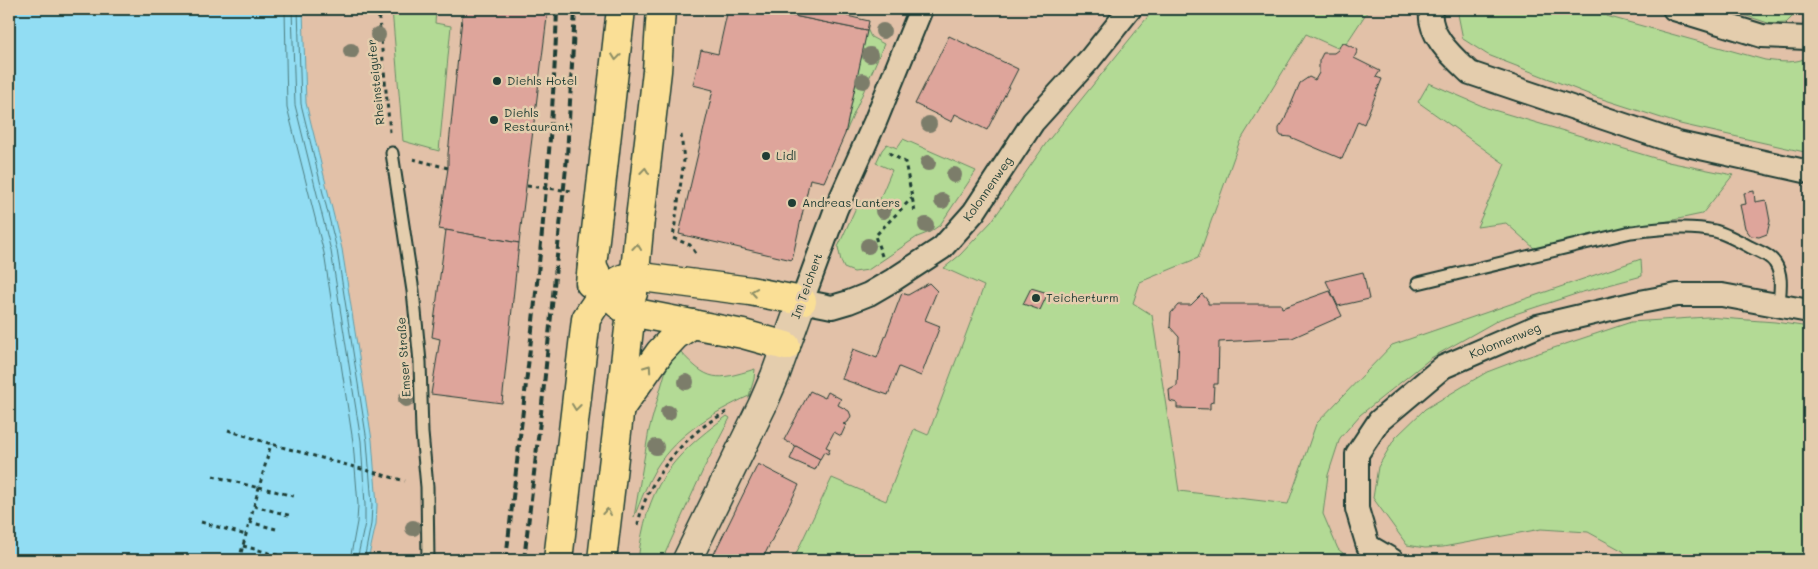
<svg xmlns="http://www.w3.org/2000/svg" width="1818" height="569" font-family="Mali,sans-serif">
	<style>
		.green { fill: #b3da95; stroke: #698c64 }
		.water { fill: #92ddf3; stroke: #649da7 }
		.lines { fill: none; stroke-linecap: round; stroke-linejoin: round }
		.shore { stroke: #4d7d80; stroke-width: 1 }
		.building { fill: #dea59b; stroke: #1f3d34 }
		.service-casing { stroke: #1f3d34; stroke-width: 15 }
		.minor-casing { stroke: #1f3d34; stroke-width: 26 }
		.tertiary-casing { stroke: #1f3d34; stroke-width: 31 }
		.primary-casing { stroke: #1f3d34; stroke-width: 31 }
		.trunk-casing { stroke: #1f3d34; stroke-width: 31 }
		.path { stroke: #1f3d34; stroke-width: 3; stroke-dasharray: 4 4; stroke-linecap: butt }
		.service { stroke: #e4cdad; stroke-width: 11 }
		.minor { stroke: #e4cdad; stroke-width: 22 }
		.tertiary { stroke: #e4cdad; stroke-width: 28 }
		.primary { stroke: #fadf96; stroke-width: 28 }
		.trunk { stroke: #fadf96; stroke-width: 28 }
		.rail { stroke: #1f3d34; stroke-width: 4; stroke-dasharray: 8 4; stroke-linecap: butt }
		.primary-bridge-casing { stroke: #1f3d34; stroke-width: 31; stroke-linecap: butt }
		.primary-bridge { stroke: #fadf96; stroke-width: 28 }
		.tree { fill: #7b7d6b }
		.oneway { stroke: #8c8e65 }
		.poi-dot { fill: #1f3d34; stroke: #e4cdad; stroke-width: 2 }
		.labels { text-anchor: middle; stroke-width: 5; stroke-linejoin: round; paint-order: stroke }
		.poi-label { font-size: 12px; fill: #1f3d34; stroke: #e4cdad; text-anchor: start }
		.street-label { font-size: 12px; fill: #1f3d34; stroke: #e4cdad }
	</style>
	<rect width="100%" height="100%" fill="#e2c1a8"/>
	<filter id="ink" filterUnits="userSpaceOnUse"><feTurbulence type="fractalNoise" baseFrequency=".02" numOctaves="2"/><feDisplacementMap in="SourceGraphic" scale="10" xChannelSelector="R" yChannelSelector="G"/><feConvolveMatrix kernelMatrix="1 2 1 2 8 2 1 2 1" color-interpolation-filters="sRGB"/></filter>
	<g filter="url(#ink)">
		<g class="green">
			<polygon points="392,9 436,9 435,23 451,26 439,151 403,141"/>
			<polygon points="1154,9 1369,9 1342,50 1306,34 1239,143 1198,258 1140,282 1133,303 1152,315 1179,491 1288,504 1316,424 1392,345 1641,259 1642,276 1579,293 1500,319 1431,358 1360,415 1340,438 1328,475 1323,514 1338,549 1351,560 793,560 832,478 886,501 914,429 928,435 984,286 944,268 960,255 992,221 1047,142"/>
			<path d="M1460 9H1581L1765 60C1781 62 1794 64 1809 57V153L1680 124 1596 97 1488 55 1463 39 1458 14Z"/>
			<polygon points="1726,9 1800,9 1786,23 1771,24"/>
			<polygon points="867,29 871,37 884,44 845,134"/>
			<polygon points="1429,83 1487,108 1668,162 1733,175 1702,214 1535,249 1506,223 1477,227 1505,164 1418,102"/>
			<polygon points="903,139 976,171 940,225 930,232 917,237 868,270 854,272 844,268 841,261 838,247 859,201 876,208 892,170 876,163 882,150 887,144 897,148"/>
			<polygon points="1707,317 1775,322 1809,327 1809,560 1630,560 1623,551 1588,532 1541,529 1443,547 1425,548 1407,545 1373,498 1378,467 1395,438 1425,409 1487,372 1521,359 1631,322"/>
			<path d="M680 351C708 382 716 381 755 369L754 379 749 396C714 412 677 434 656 468 647 483 641 500 634 517L649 430 659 394 666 370 673 358Z"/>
			<path d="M727 416 730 418 704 468 662 560H638C647 487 668 459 727 416Z"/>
		</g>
		<polygon class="water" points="9,9 303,9 306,103 342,249 372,440 377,505 376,524 368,560 9,560"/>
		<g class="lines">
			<g class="shore">
				<polyline points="285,9 287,107 324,253 353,442 358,505 357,522 350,560"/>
				<polyline points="292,9 295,105 331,251 361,441 365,505 365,523 357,560"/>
				<polyline points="298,9 301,104 337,250 367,441 372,505 371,524 364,560"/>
			</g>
		</g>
		<g class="building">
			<polygon points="463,9 548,9 519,243 439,229 448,168 448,154"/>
			<polygon points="728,9 760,9 867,31 845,134 824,182 810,179 792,260 679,234 713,90 693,85 701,50 718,54"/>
			<polygon points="760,9 848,9 847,16 869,21 867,31"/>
			<polygon points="949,36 1018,69 987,130 955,114 952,122 915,104"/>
			<polygon points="1342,42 1358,50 1354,58 1380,71 1376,77 1382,79 1364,124 1358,121 1342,159 1290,137 1281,136 1279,133 1279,128 1284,121 1300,83 1309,77 1315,80 1319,73 1319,61 1323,53 1334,53 1338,50"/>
			<polygon points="1754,191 1755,202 1766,200 1770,221 1767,234 1759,237 1751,236 1745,228 1740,205 1746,204 1744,193"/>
			<polygon points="446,230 519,243 502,403 431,394 440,339 432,337"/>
			<polygon points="1363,272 1369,299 1338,306 1326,281"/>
			<polygon points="929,283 937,291 925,320 940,326 921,376 899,367 888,395 842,379 853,349 877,358 902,293 908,295"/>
			<polygon points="1031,288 1048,293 1040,310 1023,304"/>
			<polygon points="1330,291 1342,316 1292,338 1219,342 1218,384 1214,384 1213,402 1210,403 1210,409 1177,408 1177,403 1170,401 1169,390 1177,386 1179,337 1170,327 1171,313 1178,305 1191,305 1202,294 1208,301 1208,304 1281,304 1282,308"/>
			<polygon points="810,391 825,398 828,392 841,399 838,405 849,411 851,416 848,422 843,424 846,425 841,436 834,432 826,447 830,449 828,454 824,452 820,459 784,440"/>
			<polygon points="796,446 820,459 815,470 790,459"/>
			<polygon points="758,464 799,485 762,560 711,560"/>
		</g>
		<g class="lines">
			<defs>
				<g id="service">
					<polyline points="392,153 413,291 420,362 422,433 427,487 428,560"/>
					<path d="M1418 283 1631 232C1658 229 1687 225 1715 231 1726 234 1739 241 1750 247 1758 251 1770 255 1775 263 1783 275 1780 291 1779 304"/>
				</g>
				<g id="minor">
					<polyline points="921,9 875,122 836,209 802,301 832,307 849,302 869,294 893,280 942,248 974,212 1033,122 1090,59 1130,9"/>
					<path d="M1431 9C1427 35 1453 57 1470 73L1678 143 1809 172"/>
					<polyline points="1674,9 1762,36 1807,38 1809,36"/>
					<polyline points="1392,560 1368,546 1357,509 1357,454 1379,421 1443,367 1538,326 1640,302 1677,295 1722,295 1809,311"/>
				</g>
				<polyline id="tertiary" points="687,560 762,406 775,376 802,301"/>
				<g id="primary">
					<path d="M592 265C601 284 610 303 631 312L743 334 786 346"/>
					<polyline points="634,276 750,291 802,301"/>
					<polyline points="590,283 598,213"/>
					<polyline points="633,293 640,219"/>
				</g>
				<g id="trunk">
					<polyline points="621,407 660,352 676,335 693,324"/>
					<path d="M558 560 586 319C597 301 611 278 634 276"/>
					<polyline points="602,560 631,312"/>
				</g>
			</defs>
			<use href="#service" class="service-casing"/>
			<use href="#minor" class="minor-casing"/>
			<use href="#tertiary" class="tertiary-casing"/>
			<use href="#primary" class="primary-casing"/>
			<use href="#trunk" class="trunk-casing"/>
			<g class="path">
				<polyline points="378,9 390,132"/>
				<polyline points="681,135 684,160 673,238 690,245 697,255"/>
				<polyline points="889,153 905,162 915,212"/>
				<polyline points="413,159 448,168"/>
				<polyline points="527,186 573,191"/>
				<polyline points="882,256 875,236 912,198"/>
				<polyline points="228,430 271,444 405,481"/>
				<polyline points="213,476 259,488"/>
				<polyline points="259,487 297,497"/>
				<polyline points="254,506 292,516"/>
				<polyline points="201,522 246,535"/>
				<polyline points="249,522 276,529"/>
				<path d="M638 525C645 481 687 431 727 412"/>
				<polyline points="243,546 281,556"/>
				<polyline points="239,560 271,444"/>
			</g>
			<use href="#service" class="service"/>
			<use href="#minor" class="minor"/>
			<use href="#tertiary" class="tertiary"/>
			<use href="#primary" class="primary"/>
			<use href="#trunk" class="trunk"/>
			<g class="rail">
				<path d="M506 560C526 377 551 194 557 9"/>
				<polyline points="524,560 543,395 567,157 575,9"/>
			</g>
			<defs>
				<g id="primary-bridge">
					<polyline points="598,213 621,9"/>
					<polyline points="640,219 657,71 661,9"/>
				</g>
			</defs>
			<use href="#primary-bridge" class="primary-bridge-casing"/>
			<use href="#primary-bridge" class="primary-bridge"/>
		</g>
		<g class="tree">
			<circle cx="883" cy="31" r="8"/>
			<circle cx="378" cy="35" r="8"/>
			<circle cx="351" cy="51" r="8"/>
			<circle cx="870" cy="55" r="8"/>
			<circle cx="863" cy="81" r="8"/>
			<circle cx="929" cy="124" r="8"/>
			<circle cx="928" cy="163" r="8"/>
			<circle cx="954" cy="175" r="8"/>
			<circle cx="942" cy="201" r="8"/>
			<circle cx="883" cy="211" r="8"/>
			<circle cx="926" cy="225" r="8"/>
			<circle cx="868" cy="246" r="8"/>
			<circle cx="686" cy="382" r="8"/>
			<circle cx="406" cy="399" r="8"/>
			<circle cx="668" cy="413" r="8"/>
			<circle cx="656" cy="447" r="8"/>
			<circle cx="413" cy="528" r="8"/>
		</g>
		<defs><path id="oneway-chevron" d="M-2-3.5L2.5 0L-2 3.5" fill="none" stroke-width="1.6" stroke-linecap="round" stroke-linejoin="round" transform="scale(1.25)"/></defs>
		<g class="oneway">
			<use href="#oneway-chevron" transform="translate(616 57) rotate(96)"/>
			<use href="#oneway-chevron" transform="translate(645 171) rotate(-84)"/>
			<use href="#oneway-chevron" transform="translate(637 247) rotate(-84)"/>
			<use href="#oneway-chevron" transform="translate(754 292) rotate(-171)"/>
			<use href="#oneway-chevron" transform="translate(648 368) rotate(-55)"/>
			<use href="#oneway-chevron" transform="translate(576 407) rotate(97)"/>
			<use href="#oneway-chevron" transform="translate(607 512) rotate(-83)"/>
		</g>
	</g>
	<g class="poi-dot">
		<circle cx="497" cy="81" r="5"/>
		<circle cx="494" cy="120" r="5"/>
		<circle cx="766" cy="156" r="5"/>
		<circle cx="792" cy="203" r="5"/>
		<circle cx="1036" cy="298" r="5"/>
	</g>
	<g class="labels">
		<g class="poi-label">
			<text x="507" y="85">Diehls Hotel</text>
			<text x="504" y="117">Diehls<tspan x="504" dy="14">Restaurant</tspan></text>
			<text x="776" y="160">Lidl</text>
			<text x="802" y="207">Andreas Lanters</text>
			<text x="1046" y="302">Teicherturm</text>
		</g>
		<g class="street-label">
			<text transform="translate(376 82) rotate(-96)" y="4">Rheinsteigufer</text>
			<text transform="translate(988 189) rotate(-55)" y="4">Kolonnenweg</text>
			<text transform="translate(807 286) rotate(-70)" y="4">Im Teichert</text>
			<text transform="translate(1505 341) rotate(-22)" y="4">Kolonnenweg</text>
			<text transform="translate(404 357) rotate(-94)" y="4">Emser Straße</text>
		</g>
	</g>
	<rect width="1818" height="569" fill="none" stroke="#e4cdad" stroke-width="30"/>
	<rect x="15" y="15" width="1788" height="539" fill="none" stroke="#1f3d34" stroke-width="2" filter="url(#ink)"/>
</svg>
